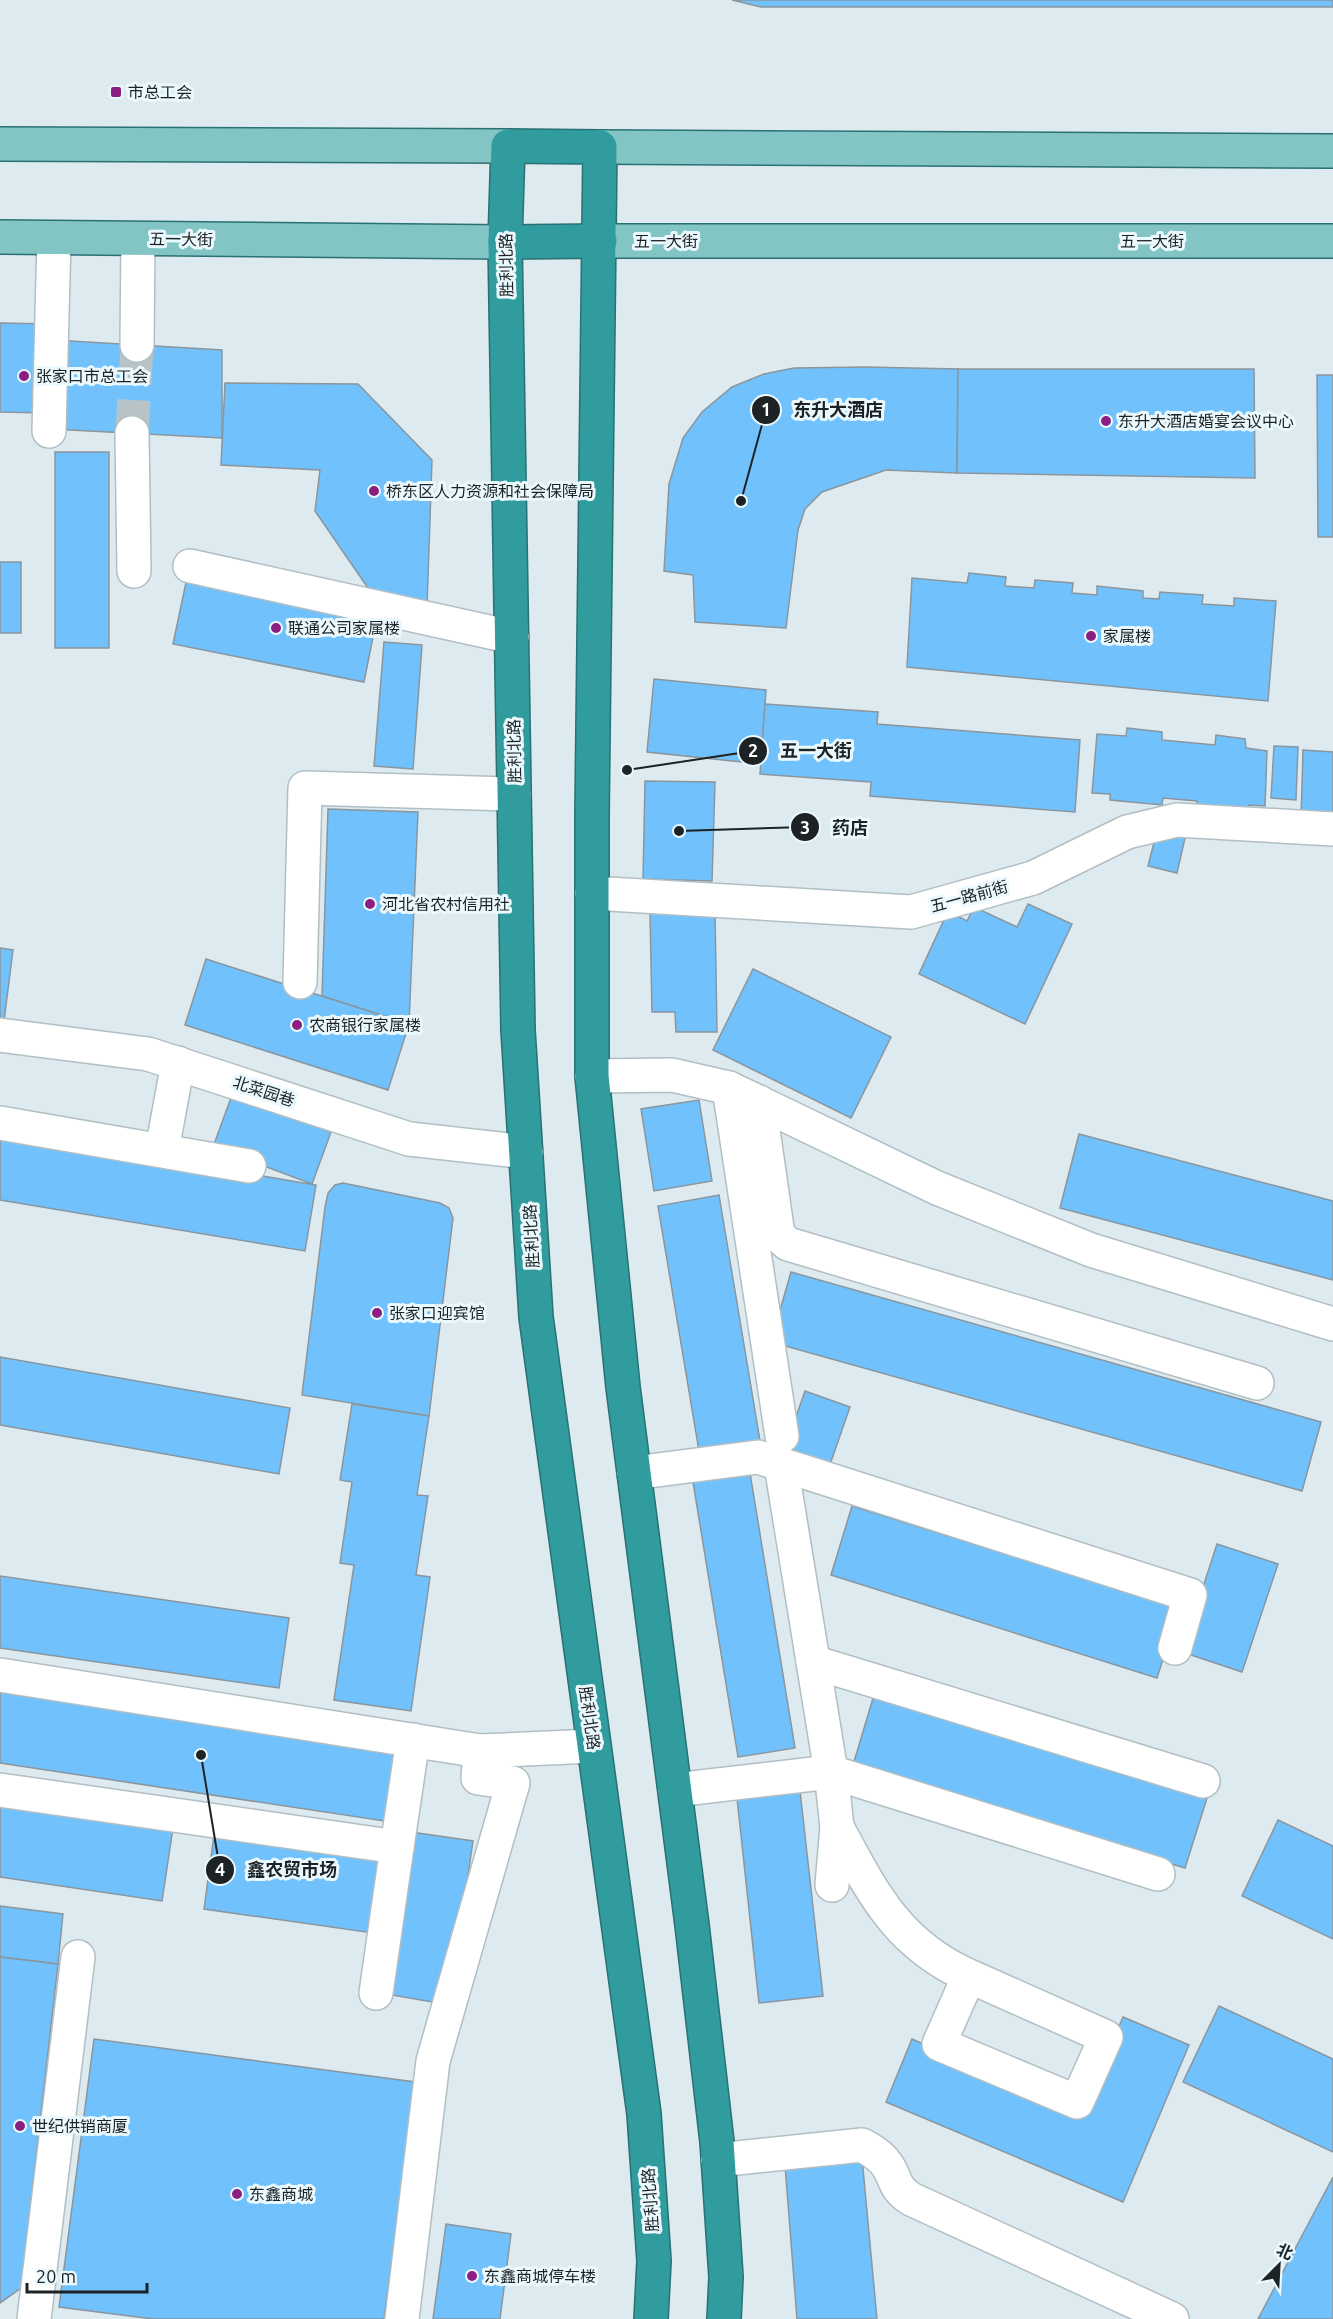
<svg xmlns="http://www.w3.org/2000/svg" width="1333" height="2319" font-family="Ubuntu,'Noto Sans SC',sans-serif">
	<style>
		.building { fill: #71c2fc; stroke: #8a959d; stroke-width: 1.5 }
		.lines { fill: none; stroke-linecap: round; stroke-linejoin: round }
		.minor-tunnel { stroke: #b7c3c7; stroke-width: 33; stroke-dasharray: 33 16; stroke-linecap: butt }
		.minor-casing { stroke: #b1bfc4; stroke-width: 36 }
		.major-casing { stroke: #2a7173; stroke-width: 36 }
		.highway-casing { stroke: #2a7173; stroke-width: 36 }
		.minor { stroke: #fff; stroke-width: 33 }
		.major { stroke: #83c4c5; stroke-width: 33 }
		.highway { stroke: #319c9e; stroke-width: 33 }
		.poi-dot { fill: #8a1e83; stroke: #eaf9fe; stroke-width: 2 }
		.labels { text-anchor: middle; stroke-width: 6; stroke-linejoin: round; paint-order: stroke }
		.poi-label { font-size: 16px; fill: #1d2224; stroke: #eaf9fe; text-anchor: start }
		.street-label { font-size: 16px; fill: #1d2224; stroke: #eaf9fe }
		.leader { fill: none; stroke: #1d2224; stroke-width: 2 }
		.callout-dot { fill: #1d2224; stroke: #eaf9fe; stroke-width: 2 }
		.mark-label { font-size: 18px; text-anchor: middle; font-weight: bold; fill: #fff }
		.callout-label { font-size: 18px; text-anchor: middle; font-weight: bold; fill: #1d2224; stroke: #eaf9fe; stroke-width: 6; stroke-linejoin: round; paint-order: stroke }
	</style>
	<rect width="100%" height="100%" fill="#ddebf0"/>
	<g class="building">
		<polygon points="732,0 1333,0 1333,7 761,7"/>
		<polygon points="0,323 50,324 48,413 0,412"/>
		<polygon points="53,340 222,350 222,438 51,429"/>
		<polygon points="865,367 958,369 957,473 886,470 822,492 805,509 798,530 786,628 695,622 693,575 664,571 669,484 683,438 702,412 732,387 764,374 794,368"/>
		<polygon points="958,369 1254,369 1255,478 957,473"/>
		<polygon points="1317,375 1333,375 1333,537 1318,537"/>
		<polygon points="225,383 358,384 432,460 427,607 379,604 315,511 320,470 221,465"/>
		<rect x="55" y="452" width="54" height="196"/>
		<rect x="0" y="562" width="21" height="71"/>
		<polygon points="188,573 378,612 364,682 173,644"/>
		<polygon points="969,573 1006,577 1005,586 1034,588 1035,580 1073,583 1072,593 1097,595 1097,586 1143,591 1143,598 1159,599 1160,592 1203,595 1202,604 1234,606 1234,598 1276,601 1268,701 907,667 912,578 967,583"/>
		<polygon points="384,642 422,645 413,769 374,766"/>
		<polygon points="654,679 766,690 761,764 647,752"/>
		<polygon points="765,704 878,712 877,724 1080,740 1075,812 870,796 871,782 760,774"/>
		<polygon points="1127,728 1162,732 1162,740 1215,745 1216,735 1245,739 1246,748 1267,751 1265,806 1249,805 1248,814 1197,809 1197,801 1163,798 1162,805 1110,800 1110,794 1092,793 1097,734 1126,736"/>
		<polygon points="1274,746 1298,747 1296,800 1271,798"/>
		<polygon points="1303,750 1333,752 1333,821 1301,820"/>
		<polygon points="645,781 715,782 712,881 643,879"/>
		<polygon points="328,809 418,812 409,1024 322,996"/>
		<polygon points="1157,831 1185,838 1177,873 1148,866"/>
		<polygon points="1028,904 1072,924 1025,1024 919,974 948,911 967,921 974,907 1017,927"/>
		<polygon points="715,911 717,1032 676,1032 675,1012 652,1012 650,913"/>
		<polygon points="0,948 13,950 4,1021 0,1021"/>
		<polygon points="206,959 409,1024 388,1090 185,1025"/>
		<polygon points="753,969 891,1037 851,1118 713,1050"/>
		<polygon points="232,1095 331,1132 312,1184 213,1147"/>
		<polygon points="699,1100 712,1181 654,1191 641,1109"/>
		<polygon points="0,1132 316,1185 305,1251 0,1200"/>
		<polygon points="1079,1134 1333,1201 1333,1280 1060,1208"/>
		<polygon points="343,1183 440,1203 449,1208 453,1218 429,1416 302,1395 325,1207 328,1193 335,1185"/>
		<polygon points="719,1195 760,1441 699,1451 658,1206"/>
		<polygon points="791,1272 1321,1422 1302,1491 771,1342"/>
		<polygon points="0,1357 290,1408 279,1474 0,1425"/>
		<polygon points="805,1391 850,1407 827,1473 782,1457"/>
		<polygon points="352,1404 429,1416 417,1495 428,1496 416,1575 430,1577 411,1711 334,1700 354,1565 340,1563 352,1482 340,1480"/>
		<polygon points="750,1473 795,1748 738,1757 693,1482"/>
		<polygon points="852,1506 1179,1608 1157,1678 831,1575"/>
		<polygon points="1217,1544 1278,1564 1242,1672 1182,1652"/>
		<polygon points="0,1576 289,1618 279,1688 0,1648"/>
		<polygon points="0,1687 403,1748 391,1822 0,1763"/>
		<polygon points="874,1695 1207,1798 1185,1868 853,1765"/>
		<polygon points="800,1791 823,1996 759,2003 737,1798"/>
		<polygon points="0,1802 173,1828 162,1901 0,1877"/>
		<polygon points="1278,1820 1333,1846 1333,1939 1242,1896"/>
		<polygon points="411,1832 473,1841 449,2005 386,1994"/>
		<polygon points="214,1835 383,1857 373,1933 204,1909"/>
		<polygon points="0,1906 63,1914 58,1964 0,1957"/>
		<polygon points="0,1957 58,1964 21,2288 0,2303"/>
		<polygon points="1219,2006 1333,2059 1333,2152 1183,2082"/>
		<polygon points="1123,2017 1189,2045 1123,2202 886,2102 912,2039 1082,2112"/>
		<polygon points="94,2039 415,2082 384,2319 153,2319 59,2307"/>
		<polygon points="862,2158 877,2319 797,2319 785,2165"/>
		<polygon points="1333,2177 1333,2319 1258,2319"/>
		<polygon points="446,2224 511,2234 500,2319 433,2319"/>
	</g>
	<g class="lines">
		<polyline class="minor-tunnel" points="132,433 137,345"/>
		<defs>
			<g id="minor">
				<polyline points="137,345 138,239"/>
				<polyline points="49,431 54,238"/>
				<polyline points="132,433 134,571"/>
				<polyline points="190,566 512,637"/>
				<polyline points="592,893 911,912 1033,878 1127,832 1177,820 1333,829"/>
				<polyline points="300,982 305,788 514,794"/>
				<polyline points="0,1035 148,1054 409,1139 526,1152"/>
				<polyline points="592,1076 672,1075 729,1088 937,1188 1091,1250 1333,1324"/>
				<polyline points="729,1088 782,1436"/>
				<polyline points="759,1102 778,1235 788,1244 1257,1383"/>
				<polyline points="0,1123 249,1166"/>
				<polyline points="162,1150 178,1063"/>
				<polyline points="634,1473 758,1457 1190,1595 1175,1648"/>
				<polyline points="813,1662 1203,1781"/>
				<polyline points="0,1675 480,1751 593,1746"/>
				<polyline points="0,1790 397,1847 413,1740"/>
				<polyline points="675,1790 831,1772 781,1465"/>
				<path d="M837 1827C872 1892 897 1944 969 1976L1106 2037 1077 2102 939 2044 969 1976"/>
				<polyline points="832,1885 837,1827 831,1772 1158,1874"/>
				<polyline points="376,1993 397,1847"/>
				<path d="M718 2160 862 2145C873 2151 883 2157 889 2168 897 2183 895 2188 911 2199L1172 2319"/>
				<polyline points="34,2319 78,1957"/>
				<polyline points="402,2319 433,2061 513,1783 478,1778 480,1751"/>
			</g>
			<g id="major">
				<polyline points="0,144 508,146"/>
				<polyline points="600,147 1333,151"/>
				<polyline points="0,237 505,242"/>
				<polyline points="600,241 1333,241"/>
			</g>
			<g id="highway">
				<polyline points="505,242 600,241"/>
				<polyline points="651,2319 654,2261 644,2114 536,1317 518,1030 505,242 508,146 600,147 592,814 592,1076 623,1387 692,1925 717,2142 726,2277 724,2319"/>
			</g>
		</defs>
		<use href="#minor" class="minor-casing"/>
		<use href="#major" class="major-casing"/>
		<use href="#highway" class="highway-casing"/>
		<use href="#minor" class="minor"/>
		<use href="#major" class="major"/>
		<use href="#highway" class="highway"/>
	</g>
	<g class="poi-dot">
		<rect x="110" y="86" width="12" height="12" rx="3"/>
		<circle cx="24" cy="376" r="6"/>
		<circle cx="1106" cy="421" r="6"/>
		<circle cx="374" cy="491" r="6"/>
		<circle cx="276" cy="628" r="6"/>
		<circle cx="1091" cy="636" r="6"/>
		<circle cx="370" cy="904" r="6"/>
		<circle cx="297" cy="1025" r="6"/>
		<circle cx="377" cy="1313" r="6"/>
		<circle cx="20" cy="2126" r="6"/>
		<circle cx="237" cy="2194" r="6"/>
		<circle cx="472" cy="2276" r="6"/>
	</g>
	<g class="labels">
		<g class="poi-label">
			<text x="128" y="98">市总工会</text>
			<text x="36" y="382">张家口市总工会</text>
			<text x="1118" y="427">东升大酒店婚宴会议中心</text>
			<text x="386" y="497">桥东区人力资源和社会保障局</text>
			<text x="288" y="634">联通公司家属楼</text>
			<text x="1103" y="642">家属楼</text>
			<text x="382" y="910">河北省农村信用社</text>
			<text x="309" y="1031">农商银行家属楼</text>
			<text x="389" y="1319">张家口迎宾馆</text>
			<text x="32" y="2132">世纪供销商厦</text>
			<text x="249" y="2200">东鑫商城</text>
			<text x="484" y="2282">东鑫商城停车楼</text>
		</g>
		<g class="street-label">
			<text transform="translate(181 239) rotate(1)" y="6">五一大街</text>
			<text x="666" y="247">五一大街</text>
			<text x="1152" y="247">五一大街</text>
			<text transform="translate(506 265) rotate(-91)" y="6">胜利北路</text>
			<text transform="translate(514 751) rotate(-91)" y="6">胜利北路</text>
			<text transform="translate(969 896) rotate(-15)" y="6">五一路前街</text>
			<text transform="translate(264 1091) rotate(18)" y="6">北菜园巷</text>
			<text transform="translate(531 1236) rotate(-93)" y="6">胜利北路</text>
			<text transform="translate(590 1718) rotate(82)" y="6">胜利北路</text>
			<text transform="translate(650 2200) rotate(-94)" y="6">胜利北路</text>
		</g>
	</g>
	<path class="leader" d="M741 501L766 410M627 770L753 751M679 831L805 827M201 1755L220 1870"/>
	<g class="callout-dot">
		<circle cx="741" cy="501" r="6"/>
		<circle cx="627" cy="770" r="6"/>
		<circle cx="679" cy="831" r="6"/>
		<circle cx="201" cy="1755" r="6"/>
		<circle cx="766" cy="410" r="15"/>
		<circle cx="753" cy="751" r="15"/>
		<circle cx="805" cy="827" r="15"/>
		<circle cx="220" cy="1870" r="15"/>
	</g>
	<g class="mark-label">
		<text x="766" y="416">1</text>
		<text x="753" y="757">2</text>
		<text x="805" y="834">3</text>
		<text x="220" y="1876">4</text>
	</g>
	<g class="callout-label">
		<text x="838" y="416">东升大酒店</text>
		<text x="816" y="757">五一大街</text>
		<text x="850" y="834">药店</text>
		<text x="292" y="1876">鑫农贸市场</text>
	</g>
	<g transform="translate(1279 2265) rotate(24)" stroke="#eaf9fe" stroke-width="4.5" paint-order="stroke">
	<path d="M0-4.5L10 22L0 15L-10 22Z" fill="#1d2224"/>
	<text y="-9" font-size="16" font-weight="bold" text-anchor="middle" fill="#1d2224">北</text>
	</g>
	<path d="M27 2283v9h120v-9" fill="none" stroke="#1d2224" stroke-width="3"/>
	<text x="36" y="2283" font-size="18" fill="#1d2224" stroke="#eaf9fe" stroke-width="4.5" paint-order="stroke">20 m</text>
</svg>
